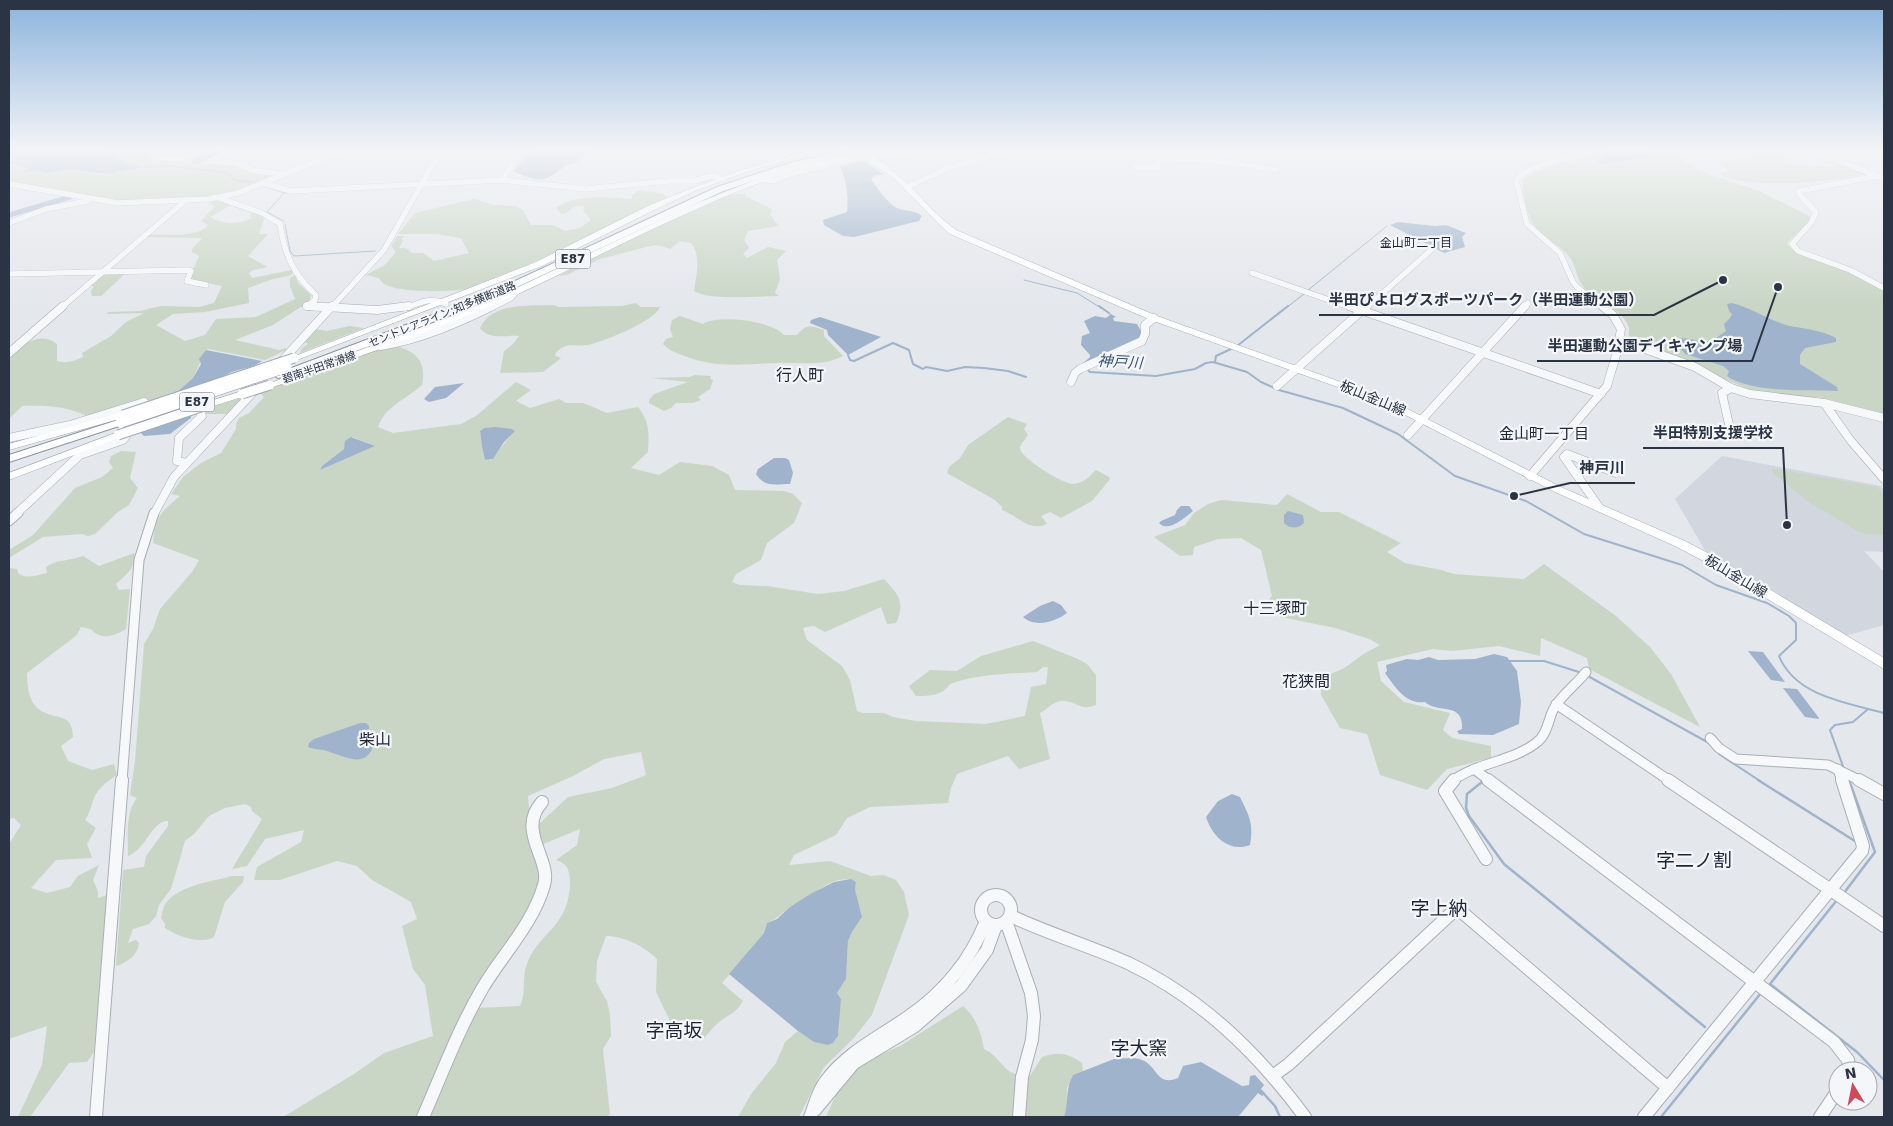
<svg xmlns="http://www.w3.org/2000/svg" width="1893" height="1126" font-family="'DejaVu Sans','Noto Sans JP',sans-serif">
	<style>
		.built { fill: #d2d6de }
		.green { fill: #c9d6c5; fill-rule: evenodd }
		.water { fill: #9fb4cc }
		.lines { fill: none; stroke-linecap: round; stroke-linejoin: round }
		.stream-far2 { stroke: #9fb4cc; stroke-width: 1 }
		.stream-far1 { stroke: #9fb4cc; stroke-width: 2 }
		.stream { stroke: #9fb4cc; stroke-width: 2.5 }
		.canal { stroke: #9fb4cc; stroke-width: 5 }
		.minor-tunnel { stroke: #bfc3cb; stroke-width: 5.5; stroke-dasharray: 5.5 3; stroke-linecap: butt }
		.major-tunnel { stroke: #bfc3cb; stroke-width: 8; stroke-dasharray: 8 4; stroke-linecap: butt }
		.minor-far3-casing { stroke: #a9aeb7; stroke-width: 6 }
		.minor-far2-casing { stroke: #a9aeb7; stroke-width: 9 }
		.minor-far1-casing { stroke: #a9aeb7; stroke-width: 11 }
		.minor-casing { stroke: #a9aeb7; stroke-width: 14 }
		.major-casing { stroke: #a3abb8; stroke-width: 1 }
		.highway-casing { stroke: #8b94a3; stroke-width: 2 }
		.minor-far3 { stroke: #f7f8fa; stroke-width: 5.5 }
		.minor-far2 { stroke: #f7f8fa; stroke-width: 8 }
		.minor-far1 { stroke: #f7f8fa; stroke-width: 9 }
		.minor { stroke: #f7f8fa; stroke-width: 12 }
		.major { fill: #fff; fill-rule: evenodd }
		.highway { fill: #fff; fill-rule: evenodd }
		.major-bridge-far1-casing { stroke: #a3abb8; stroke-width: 8; stroke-linecap: butt }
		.major-bridge-casing { stroke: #a3abb8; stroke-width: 11; stroke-linecap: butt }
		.highway-bridge-casing { stroke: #8b94a3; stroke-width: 12; stroke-linecap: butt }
		.major-bridge-far1 { stroke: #fff; stroke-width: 8 }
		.major-bridge { stroke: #fff; stroke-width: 9 }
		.highway-bridge { stroke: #fff; stroke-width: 11 }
		.labels { text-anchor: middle; stroke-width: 4.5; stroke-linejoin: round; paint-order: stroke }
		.far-street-label { font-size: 11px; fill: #2b3445; stroke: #f4f6f9 }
		.far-neighbourhood-label { font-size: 12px; fill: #1d2536; stroke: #f4f6f9 }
		.shield { fill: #f4f6f9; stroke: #676e7b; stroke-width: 1 }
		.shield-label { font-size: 12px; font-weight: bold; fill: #2b3445 }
		.street-label { font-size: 14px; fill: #2b3445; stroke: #f4f6f9 }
		.water-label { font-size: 15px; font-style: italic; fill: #34527a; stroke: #f4f6f9 }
		.neighbourhood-label { font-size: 15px; fill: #1d2536; stroke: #f4f6f9 }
		.quarter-label { font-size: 16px; fill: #1d2536; stroke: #f4f6f9 }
		.near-quarter-label { font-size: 19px; fill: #1d2536; stroke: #f4f6f9 }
		.leader { fill: none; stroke: #2b3445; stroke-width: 2 }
		.callout-dot { fill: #2b3445; stroke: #f4f6f9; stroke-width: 2 }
		.callout-label { font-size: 15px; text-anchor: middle; font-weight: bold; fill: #2b3445; stroke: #f4f6f9; stroke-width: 4.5; stroke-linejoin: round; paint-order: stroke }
	</style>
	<rect width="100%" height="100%" fill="#e4e7ec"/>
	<polygon class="built" points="1722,456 1881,486 1884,491 1884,552 1864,551 1884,572 1884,625 1845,636 1706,552 1675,499"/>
	<g class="green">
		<path d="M93 148H142L143 151C152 158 173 162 185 160 200 157 206 148 224 148L210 156 189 164 233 163 281 175 238 192 219 197 126 202 9 182V162L30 169 24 172 26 173 35 170 46 173 70 169 106 174 145 167 124 162 113 154Z"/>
		<path d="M1611 148H1668L1695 169 1759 191 1811 217 1809 222 1787 243C1797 260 1826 260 1843 268 1857 275 1870 283 1884 290V415L1819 397 1811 398 1753 391 1629 339C1628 336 1629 332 1629 328 1624 310 1599 302 1586 290 1577 281 1577 269 1571 259 1563 247 1549 241 1539 231 1528 221 1522 196 1523 181 1532 166 1590 161 1611 148Z"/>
		<path d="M1743 148C1758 148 1773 151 1787 158 1791 160 1790 162 1795 165L1832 167 1836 165 1830 160 1869 173C1841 182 1743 190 1720 174L1727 171 1718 162 1721 161 1762 157Z"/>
		<path d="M640 190 664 194 667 198 541 259 466 289C448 292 399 293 384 284 382 283 380 279 379 278L366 275 385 265 396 252 391 246 397 236H405L401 239 403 241 399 248H406L412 253H423L434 261 469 253 461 238 437 234H398L415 213 474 199 494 205 516 206 523 210 531 225H553L565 231 580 228 591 220 583 210 585 207C575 203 571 210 564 214L560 213 556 208C573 194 610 197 631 199L633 194Z"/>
		<path d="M738 194H746V197L770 208 772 210 770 215 779 226 748 231 744 240 749 248 743 254 747 258 768 247 786 251 777 260 780 279 775 293 779 296C758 296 711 301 694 291 696 275 702 257 691 243L680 241 670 249 658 245 650 246 600 259 567 275 559 276 581 263 720 197Z"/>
		<path d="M216 199 231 205 210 217C223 225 238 225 252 218L250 215 252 213 234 207 235 206 265 216 259 234H268L248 256 267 267 253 270 249 273 252 278 292 270 293 273 289 276 273 279 248 288 249 303 205 312 173 314 156 325 185 341 205 335 216 319 256 317 295 299 290 286V278L295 275 298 283 311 295 310 301 273 325 235 340 279 350 286 348V350L265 360 208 349 206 350 193 378 169 398 157 401 146 400 89 417C67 406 47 405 22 406L9 419V355C23 344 40 331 57 344V361C66 364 74 361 83 357L82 353 111 336 126 322 144 313 106 314 109 312 140 311 161 306 199 307 214 303 222 286 188 279 199 257 198 255 192 252V249L202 238 147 237 150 235C165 234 200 238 208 225L201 221 215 206 207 201Z"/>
		<polygon points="127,272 101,296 92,296 91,291 94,286 89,286 104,273"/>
		<path d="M636 303 641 307H660C655 321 603 342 588 345 575 347 565 341 556 353L555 356 561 358 543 372 500 373 504 351 513 344 519 336C505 335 489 340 480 328 492 302 530 306 554 305L559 307 622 306Z"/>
		<path d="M680 316 703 324C717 314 773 321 784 335H797C806 324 810 325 824 330V336L843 356C823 367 798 362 776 363 741 364 716 369 682 355 674 352 668 350 663 344L666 339 673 337 670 329 672 320Z"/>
		<polygon points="349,326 364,328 300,353 302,348 308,344 305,342 315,329 327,331"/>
		<path d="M391 345C415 350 427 360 422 385 407 399 385 406 378 427L393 433 461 424 476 416 516 382 531 390 516 401 530 408 559 399 566 403H583L607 413 638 407C650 422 649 434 648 452L631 468 659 475 680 462 712 466 729 475 735 490 784 491 793 494 802 503 794 523 767 543 761 560 736 574 732 582 740 585 767 586 818 594 844 591 884 579C898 594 906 602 896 623L887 624 881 607 825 632 814 626 803 628 807 640 842 666 850 680 857 711 863 713H884L893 717 916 721 986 724 1025 716 1031 687 1046 684 1048 667H1043L1037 672C1007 674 978 674 950 684 942 696 929 696 916 696L909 686 930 670 957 671 981 656 1033 641 1078 659 1087 664 1096 675V705C1081 711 1079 703 1065 701 1054 699 1049 709 1040 713L1050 759 1019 769 1008 756 957 774 951 788 948 803 870 807 847 818 836 835 794 855 789 865 830 861 871 876 884 875 896 880 904 892 909 915 872 1015 853 1039 824 1067 799 1117H738L751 1094 776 1063 785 1042 798 1031C823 1047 842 1054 839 1016 838 1011 841 1004 841 1000 840 997 838 995 837 993L846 979 848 941 852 932 862 917 855 889 856 882C838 872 817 892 803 900 799 903 793 904 789 908 781 914 777 919 767 923L764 933 722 983 743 1001C734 1015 730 1013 718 1023 713 1027 709 1033 704 1038L695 1037 684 1020 670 1021 656 992 657 959C644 946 624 936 606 936L597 961 596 982 607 1001 610 1015 611 1036 603 1049 610 1114 607 1117H427L475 1008 520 1006C527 992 521 975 528 961 535 943 553 931 562 915 569 903 574 878 566 866 564 863 559 861 556 860L577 845 580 829 541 845 538 825 568 797 612 788 646 775 641 752 604 759 573 776 528 796 532 844 542 884 537 897 470 1002 419 1117H283L354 1074 384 1053 433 1036 425 985 413 969 402 926 417 919 411 902 372 880 357 866 337 861 280 880H254L257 867 301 842 304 830 265 839 247 866 232 869 262 819 252 811 251 807 245 804 225 808 209 816 194 834 185 841 171 889 159 905 156 916 149 924 133 929 128 943 136 940 139 943C138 955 127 963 116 966L123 870 144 867 146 856 168 826V821C152 820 145 851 128 856 128 839 125 812 137 798L130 795 135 761 144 644 153 629 160 609 192 572 199 560 153 543C156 516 160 513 180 496L171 494 183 477 201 463 221 453 236 429V424L239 418 249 413 264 397 260 393 276 385ZM484 428H502L515 430 491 460H485L482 447 480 432ZM353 437 374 446 320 470 322 466 344 449 347 440Z"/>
		<polygon points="695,375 711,376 710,379 713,380 710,389 698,397 701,400 693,403 676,403 671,408 664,411 649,403 649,400 654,394 688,382 651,378 689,377"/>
		<polygon points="244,397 228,414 207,414 203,410"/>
		<path d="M1008 417 1027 424 1024 429 1028 435C1026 438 1020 445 1020 448 1020 458 1063 484 1073 484 1084 483 1089 477 1096 470L1109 477 1110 479 1092 501 1061 518 1050 512 1041 516 1047 524C1028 532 1020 517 1002 510V507L995 500 947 473 949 467 960 458 968 445Z"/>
		<polygon points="121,451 136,452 130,478 138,488 129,505 118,512 95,534 88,536 82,534 43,537 9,558 9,550 33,535 75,488 102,477 113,468 109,462 111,456"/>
		<polygon points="1771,468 1878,487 1884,497 1884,535 1861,533 1807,501 1774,474"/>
		<path d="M1287 494 1321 512H1339L1401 543 1387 552 1405 563 1441 570 1454 574 1524 579 1544 564 1616 616 1651 648 1671 674 1700 727 1589 669 1587 658 1541 638 1540 656 1499 646 1452 651 1433 649 1377 662 1381 681 1404 702 1450 713 1443 730 1452 738 1491 746V758L1447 769 1427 790 1380 775 1367 734 1340 728 1321 695 1320 677C1342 671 1345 668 1362 655 1368 651 1375 648 1380 645L1369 639 1335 628 1281 617 1267 602 1272 596 1261 550 1241 538 1218 539 1194 547 1193 555 1180 556 1154 537 1185 525 1194 513 1208 504 1221 500 1277 505Z"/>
		<path d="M134 553C137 567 126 575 116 584L119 590 130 589 126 629C119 633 108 639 99 635 90 631 95 629 81 627L77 635 27 673C27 687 29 705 43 712 59 720 72 713 73 737L61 746 68 761 92 770 114 764 117 775C108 781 98 788 94 798 91 806 90 813 85 820L96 828 87 844 92 858 56 860 31 888 47 893 70 887 78 876 99 865 93 880 98 891V898L107 895 94 1052 87 1062 69 1063 30 1117H18L42 1065 47 1026 9 1039V844L21 825 14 818 9 819V568L17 569 18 573C27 580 37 575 47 573L46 567C57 559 71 561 83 556L99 566Z"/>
		<path d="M232 876H244L243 882 225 902 214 937C199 945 178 936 165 928V924L161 918C162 913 163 907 166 903 178 886 213 881 232 876Z"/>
		<path d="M963 1006C976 1017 981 1032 984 1049 1005 1059 1000 1076 1030 1076L1042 1057C1059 1052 1066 1052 1082 1063L1083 1072 1073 1075 1067 1088V1108L1064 1117H826L842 1081 866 1061 900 1046Z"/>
	</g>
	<g class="water">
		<polygon points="9,148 93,148 113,154 124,162 145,167 106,174 70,169 46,173 35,170 23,173 29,169 9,162 16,158 9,158"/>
		<path d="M543 148H598C590 152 581 154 576 163 561 164 557 176 544 179 536 181 521 175 513 171L527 155Z"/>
		<polygon points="1617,148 1637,148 1635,149 1651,156 1602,164 1595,162"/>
		<path d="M860 161 866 162 884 175H876L871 179C877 188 886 201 895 207 904 212 914 209 922 216L919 221 854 237 843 236 824 225 823 220 847 212C849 196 846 181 840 166Z"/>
		<polygon points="1398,222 1435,226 1446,225 1466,233 1462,237 1465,247 1444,253 1390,225"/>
		<path d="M1732 303C1752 308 1770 321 1790 326 1806 329 1821 330 1836 338V342L1805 348 1800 355V364L1837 387 1838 391C1809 390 1750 393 1727 376L1729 371 1723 366 1685 354 1674 340C1685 335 1697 343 1709 341 1715 340 1721 334 1726 331L1724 324 1730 318 1732 314 1729 311 1727 304Z"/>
		<polygon points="1109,313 1116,317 1113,318 1114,321 1137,324 1142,333 1140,339 1110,351 1102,356 1081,365 1090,357 1090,355 1081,345 1082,336 1090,333 1084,321 1095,316 1106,318 1110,315"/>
		<polygon points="820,317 881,337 848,355 828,335 827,330 810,323 811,320"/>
		<path d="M206 350 262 361C253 368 243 368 232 372 217 378 203 392 192 404L191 418 170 434 144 436 139 431 140 424 193 378 201 364 199 359Z"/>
		<polygon points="464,383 446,398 429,402 424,399 435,387"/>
		<polygon points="496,427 512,429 515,431 504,442 493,459 485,460 482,447 480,431 484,428"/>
		<polygon points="351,437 375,446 320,470 322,466 344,449 345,441"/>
		<path d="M774 458H785L789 460 793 473 790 484C775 484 765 488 756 474L758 469Z"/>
		<path d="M1181 506H1189L1193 511C1184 518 1168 533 1159 523L1161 521 1175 515 1177 510Z"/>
		<path d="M1288 511 1303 515 1304 523C1298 529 1290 529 1284 523V515Z"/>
		<path d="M1053 601 1061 605 1067 613C1055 622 1035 628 1023 617L1040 606Z"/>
		<polygon points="1748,651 1763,652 1785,682 1771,680"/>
		<path d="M1494 654 1507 657 1517 671 1521 702 1519 724 1493 735 1459 734 1457 731 1462 729C1464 701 1437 714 1425 702 1406 705 1395 687 1385 673L1387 671 1386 665 1407 659 1418 660 1429 657 1438 660 1475 659Z"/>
		<polygon points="1783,688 1797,689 1819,718 1819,719 1805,717"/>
		<path d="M360 723H366L369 726V733L374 744C366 772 341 754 323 750 318 749 313 749 308 747L309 743 314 739Z"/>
		<path d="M1232 794 1240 797C1249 816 1254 823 1250 845 1229 853 1212 836 1206 817L1218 801Z"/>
		<polygon points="851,879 856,882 855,889 862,917 852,932 848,941 846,979 837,993 841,999 838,1036 833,1043 828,1045 814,1042 798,1031 729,974 764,933 767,923 777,919 790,907 812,893 834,882"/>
		<path d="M1114 1059C1123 1059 1134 1057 1142 1060 1158 1066 1156 1087 1178 1078L1183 1066 1201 1062 1242 1086 1249 1085 1250 1076 1255 1075 1264 1085 1261 1089 1265 1093 1262 1096 1258 1093 1238 1117H1064C1069 1102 1065 1089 1073 1075Z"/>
	</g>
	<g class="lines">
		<g class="stream-far2">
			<polyline points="143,167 168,166 228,173 234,180 252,182"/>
			<polyline points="261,185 284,193 290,193"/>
			<polyline points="284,193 267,212 284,221"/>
			<polyline points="285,224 290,251 294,256 375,251"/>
			<polyline points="1024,280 1077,293 1101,308"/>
			<polyline points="1307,291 1387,226"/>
			<polyline points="1286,308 1304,294"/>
		</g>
		<g class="stream-far1">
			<polyline points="1099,306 1109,313"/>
			<polyline points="1237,346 1288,306"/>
			<polyline points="848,355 850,360 854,361 893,343 909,350 913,364 923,369 926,367 947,371 965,367 984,368 1008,371 1026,377"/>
			<polyline points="1215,362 1216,356 1233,348"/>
			<path d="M1086 368 1090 372 1156 376 1195 369 1206 363 1213 362 1247 372 1261 382 1279 390 1343 408 1398 434 1455 476 1526 501 1584 534 1682 565 1716 585 1767 603 1789 616 1796 623V640L1779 656C1795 696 1847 703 1884 713"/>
			<polyline points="1506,661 1544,661 1582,673"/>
			<polyline points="1586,675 1709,743"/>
			<polyline points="1719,754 1760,781"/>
			<polyline points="1844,769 1830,730 1835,725 1853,722 1868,709"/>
			<polyline points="1848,778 1849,781"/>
		</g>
		<g class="stream">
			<polyline points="1758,780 1858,843"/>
			<polyline points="1482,782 1467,794 1466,808 1469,816 1504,864 1705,1027"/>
			<polyline points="1844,893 1875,852 1849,780"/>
			<polyline points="1837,900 1770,984 1857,1052 1884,1080"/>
			<polyline points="1264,1094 1275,1106 1280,1117"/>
			<polyline points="1661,1117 1761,993"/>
		</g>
		<g class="canal">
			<polyline points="194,162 213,156 226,148"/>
			<polyline points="9,215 70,197"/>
		</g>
		<polyline class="minor-tunnel" points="819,152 825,159"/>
		<polyline class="major-tunnel" points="849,148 857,151"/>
		<defs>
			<g id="minor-far3">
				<path d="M154 148 153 157C174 158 192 160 211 148"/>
				<polyline points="236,148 210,161 235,163 255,171 283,174"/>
				<polyline points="1804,148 1884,178"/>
				<polyline points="345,150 385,148"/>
				<path d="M1134 167 1157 168 1158 161C1198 156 1237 164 1277 170"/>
				<polyline points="1877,176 1799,191 1799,194 1816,212 1811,223 1792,244 1798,251 1850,270 1884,288"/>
				<polyline points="760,179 773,181 791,174 848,160 930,148"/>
				<polyline points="502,180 519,154 532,148"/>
				<polyline points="263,183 291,191 502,180 586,189 668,181 694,181 712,176 722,179"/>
				<polyline points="9,184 118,203 209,199 238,193 349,148"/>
				<polyline points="907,187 948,168 1017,148"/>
				<path d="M219 198 262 213 280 224C284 253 294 276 316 295L315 300 306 307 321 308"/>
				<polyline points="9,223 46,209 88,201"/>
				<polyline points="1252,273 1352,308"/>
				<polyline points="9,274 189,270 191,271 187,281 206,285"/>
				<polyline points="61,308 185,201"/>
				<polyline points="331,308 384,250 442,148"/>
				<path d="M405 308C421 303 430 296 446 304"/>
				<polyline points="491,308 511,298 517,291"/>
				<polyline points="1366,308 1431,250"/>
				<polyline points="1524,308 1528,303"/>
				<path d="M1604 308 1578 288 1573 282 1560 253 1527 224 1516 180C1535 159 1578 160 1604 148"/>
			</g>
			<g id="minor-far2">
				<polyline points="307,306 377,310 409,306"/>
				<polyline points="1349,306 1601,394"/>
				<polyline points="1620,340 1695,367 1731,388 1750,394 1824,403 1884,418"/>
				<path d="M381 346C420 340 458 323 493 306"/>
				<polyline points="9,353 63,306"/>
				<polyline points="280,363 332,306"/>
				<polyline points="1071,382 1075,373 1080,369 1142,341 1145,334 1145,325 1154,318"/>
				<polyline points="1277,386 1367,306"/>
				<polyline points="1824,403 1851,441 1884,479"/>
				<polyline points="1730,429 1722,393 1731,388"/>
				<polyline points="1408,435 1525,306"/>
				<polyline points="9,438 70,425 144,402"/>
				<polyline points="186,463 177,461 179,438 202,416 197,405 208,394"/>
				<polyline points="1530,476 1607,386 1617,352 1621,329 1613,315 1602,306"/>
				<polyline points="1599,507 1564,457 1567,454 1616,473"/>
				<polyline points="16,514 80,455 123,440 126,436 123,429 144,402"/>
				<polyline points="154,514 174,477 271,373"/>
			</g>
			<g id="minor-far1">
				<polyline points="9,521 18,513"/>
				<polyline points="1556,704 1670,781"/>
				<polyline points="1710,738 1719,748 1736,759 1828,765 1861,781"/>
				<polyline points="1474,769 1490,781"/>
				<polyline points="1838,769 1842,781"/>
				<polyline points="122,781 139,560 154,513"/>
				<path d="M1452 781C1478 762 1511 762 1536 743 1547 735 1548 721 1553 710 1561 695 1576 685 1586 672"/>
			</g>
			<g id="minor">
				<polyline points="1454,780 1445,791 1486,859"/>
				<polyline points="1488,780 1834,1042 1848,1060 1850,1071"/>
				<polyline points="1668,780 1884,926"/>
				<polyline points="1859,780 1884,794"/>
				<circle cx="996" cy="910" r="15"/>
				<path d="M1011 916C1049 934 1090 946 1128 963 1201 998 1257 1052 1305 1117"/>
				<polyline points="1006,921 1031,993 1034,1016 1032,1040 1022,1077 1019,1117"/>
				<polyline points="1274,1075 1289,1064 1457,908 1668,1088"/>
				<polyline points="815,1110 854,1063 915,1026 961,986 987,950 996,925"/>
				<polyline points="96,1117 122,780"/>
				<path d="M423 1117C442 1074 458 1030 482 989 502 955 533 924 544 885 552 860 516 831 542 802"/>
				<path d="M810 1117C815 1105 817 1093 825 1082 847 1052 878 1038 908 1017 943 993 970 961 986 921"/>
				<polyline points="1644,1117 1862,851 1863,846 1842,780"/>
				<polyline points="1820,1117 1838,1090"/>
			</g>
			<g id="major">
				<polygon points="822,148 830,148 749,171 699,189 656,209 542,266 297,360 291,360 290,358 536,262 650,205 695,187 745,169"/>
				<polygon points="894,148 909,148 873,154 870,152"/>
				<path d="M857 149C898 164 922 205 956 230L1157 316 1388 399 1563 488 1685 541 1719 559 1884 658V669L1711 565 1677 547 1555 492 1382 403 1151 320 950 234 937 222 895 179 855 152 854 151Z"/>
				<path d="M803 164 805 165V167C702 200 615 249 518 294 438 330 355 358 273 387L270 388 265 385 452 316 512 290 690 206 763 177Z"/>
				<polygon points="242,391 245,392 245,396 201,410 196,407 198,405"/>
				<polygon points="123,412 128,415 126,417 9,450 9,444"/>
				<polygon points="118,432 121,433 123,435 121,437 9,480 9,473"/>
			</g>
			<g id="highway">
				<polygon points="861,148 872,148 798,166 723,191 489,300 381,342 282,377 278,378 273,375 483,296 717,187 793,162"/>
				<polygon points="121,419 126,422 125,424 9,462 9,455"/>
			</g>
		</defs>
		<use href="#minor-far3" class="minor-far3-casing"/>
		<use href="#minor-far2" class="minor-far2-casing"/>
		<use href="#minor-far1" class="minor-far1-casing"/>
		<use href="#minor" class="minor-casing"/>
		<use href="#major" class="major-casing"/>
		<use href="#highway" class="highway-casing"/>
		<use href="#minor-far3" class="minor-far3"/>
		<use href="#minor-far2" class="minor-far2"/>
		<use href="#minor-far1" class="minor-far1"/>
		<use href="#minor" class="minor"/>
		<use href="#major" class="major"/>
		<use href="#highway" class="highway"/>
		<defs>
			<polyline id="major-bridge-far1" points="803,166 873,152"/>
			<g id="major-bridge">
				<polyline points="242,394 270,385"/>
				<polyline points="123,415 294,358"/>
				<polyline points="118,435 201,407"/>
			</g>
			<polyline id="highway-bridge" points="121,422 286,367"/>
		</defs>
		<use href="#major-bridge-far1" class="major-bridge-far1-casing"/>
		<use href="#major-bridge" class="major-bridge-casing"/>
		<use href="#highway-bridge" class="highway-bridge-casing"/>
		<use href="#major-bridge-far1" class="major-bridge-far1"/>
		<use href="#major-bridge" class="major-bridge"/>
		<use href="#highway-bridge" class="highway-bridge"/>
	</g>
	<linearGradient id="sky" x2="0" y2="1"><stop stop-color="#8bb4dd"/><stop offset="0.49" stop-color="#f3f4f6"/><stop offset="1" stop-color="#f3f4f6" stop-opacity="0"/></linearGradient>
	<rect width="1893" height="305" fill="url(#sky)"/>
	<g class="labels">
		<g class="far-street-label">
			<text transform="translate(442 314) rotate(-22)" y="4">セントレアライン;知多横断道路</text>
			<text transform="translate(319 367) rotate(-19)" y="4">碧南半田常滑線</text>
		</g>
		<g class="far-neighbourhood-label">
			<text x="1416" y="247">金山町二丁目</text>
		</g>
		<g class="shield">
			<rect x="555.5" y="249.5" width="35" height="19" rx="4"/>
			<rect x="179.5" y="392.5" width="35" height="19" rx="4"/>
		</g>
		<g class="shield-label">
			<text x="573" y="263">E87</text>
			<text x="197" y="406">E87</text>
		</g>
		<g class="street-label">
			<text transform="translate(1373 398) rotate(23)" y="5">板山金山線</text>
			<text transform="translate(1736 576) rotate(31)" y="5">板山金山線</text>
		</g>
		<g class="water-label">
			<text transform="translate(1120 362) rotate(3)" y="5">神戸川</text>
		</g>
		<g class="neighbourhood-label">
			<text x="1544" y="439">金山町一丁目</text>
		</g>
		<g class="quarter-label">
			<text x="800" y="381">行人町</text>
			<text x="1275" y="614">十三塚町</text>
			<text x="1306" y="687">花狭間</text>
			<text x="375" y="745">柴山</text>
		</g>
		<g class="near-quarter-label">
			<text x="1694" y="867">字二ノ割</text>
			<text x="1439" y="915">字上納</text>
			<text x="674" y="1037">字高坂</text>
			<text x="1139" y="1055">字大窯</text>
		</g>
	</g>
	<path class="leader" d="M1723 280L1654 315H1319M1778 287L1752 361H1537M1787 525L1783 448H1643M1514 496L1570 483H1635"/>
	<g class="callout-dot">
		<circle cx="1723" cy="280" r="5"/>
		<circle cx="1778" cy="287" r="5"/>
		<circle cx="1787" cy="525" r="5"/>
		<circle cx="1514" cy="496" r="5"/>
	</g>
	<g class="callout-label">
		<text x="1486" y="305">半田ぴよログスポーツパーク（半田運動公園）</text>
		<text x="1645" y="351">半田運動公園デイキャンプ場</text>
		<text x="1713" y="438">半田特別支援学校</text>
		<text x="1602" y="473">神戸川</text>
	</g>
	<rect width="1893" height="1126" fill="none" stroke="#2b3445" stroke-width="20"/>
	<g transform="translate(1853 1086) rotate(350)"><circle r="24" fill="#f4f6f9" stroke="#a4a8b1"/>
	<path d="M0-4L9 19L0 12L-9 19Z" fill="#d1495b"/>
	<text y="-8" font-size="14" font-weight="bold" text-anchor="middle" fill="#2b3445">N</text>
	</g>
</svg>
